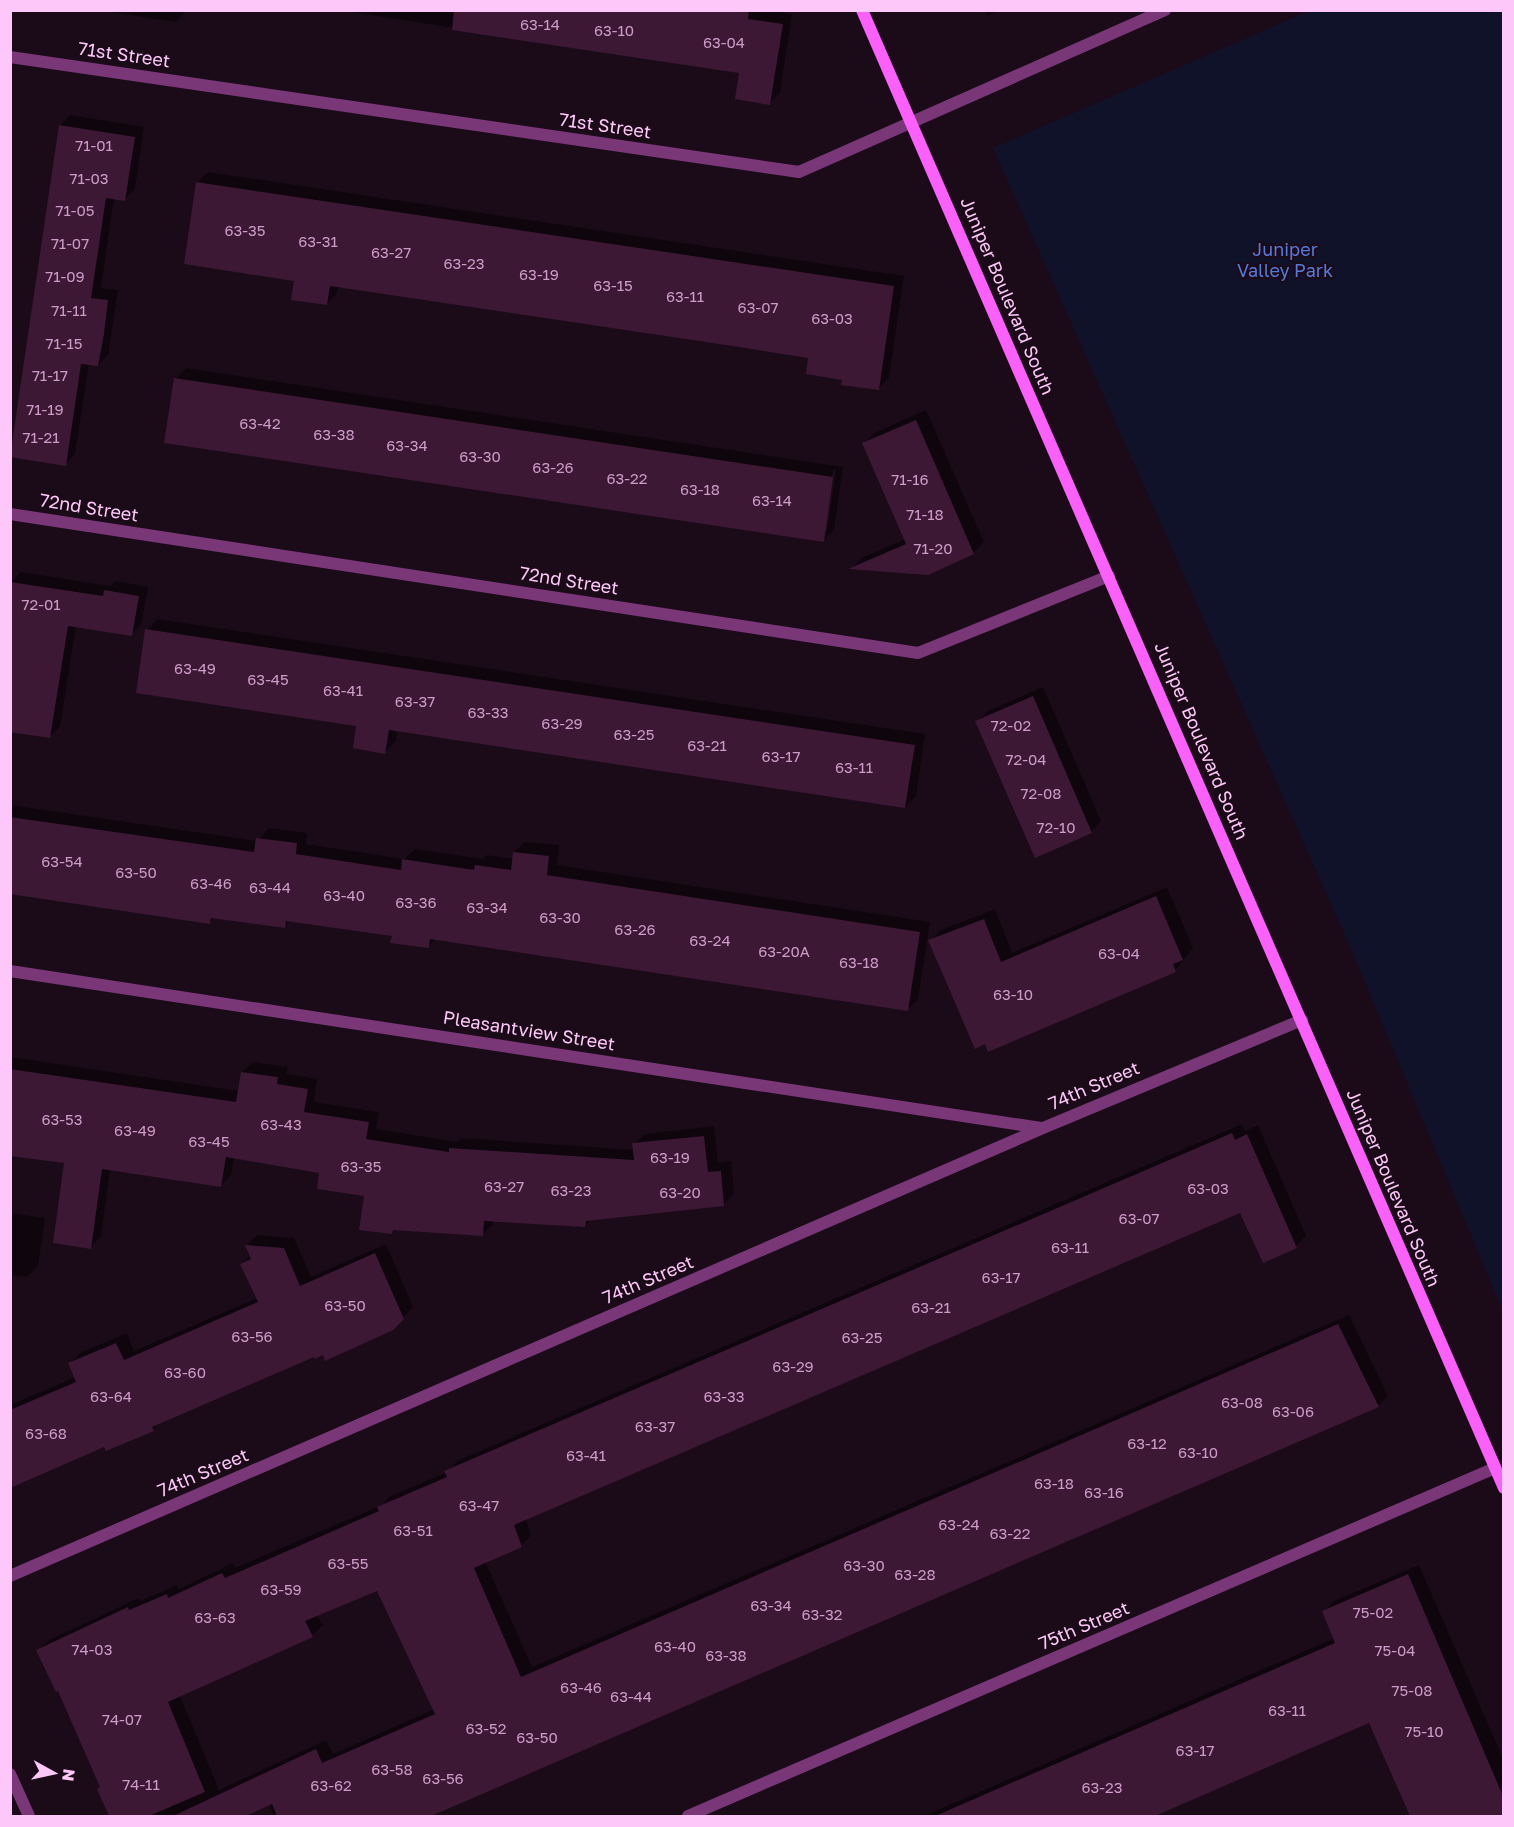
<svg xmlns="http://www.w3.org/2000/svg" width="1514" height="1827" font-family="'Golos Text',sans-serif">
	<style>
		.green { fill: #101229 }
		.shadow { fill: #0007; fill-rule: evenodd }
		.building { fill: #3c1835 }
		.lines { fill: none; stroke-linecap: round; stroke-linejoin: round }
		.street { stroke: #793778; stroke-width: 12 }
		.secondary { stroke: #fb60fb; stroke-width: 12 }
		.labels { text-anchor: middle; stroke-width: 4.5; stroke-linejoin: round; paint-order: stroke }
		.number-label { font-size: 15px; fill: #ce9bc8 }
		.street-label { font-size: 18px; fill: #fec7f9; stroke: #1b0b19 }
		.park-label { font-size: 18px; fill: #567adb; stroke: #1b0b19 }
	</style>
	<rect width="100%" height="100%" fill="#1b0b19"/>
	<polygon class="green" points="1309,11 1503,11 1503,1311 1352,951 993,148"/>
	<g class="shadow">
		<polygon points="97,10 187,10 176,22"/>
		<polygon points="338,10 769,10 792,14 780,93 770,103 741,72"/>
		<polygon points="985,10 999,10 987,16"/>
		<polygon points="70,115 144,127 135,189 124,200 114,198 101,288 118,290 108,355 98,365 89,363 75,454 65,464 60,126"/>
		<polygon points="208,172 904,276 889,378 878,389 843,379 810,356 339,286 337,293 327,304 296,279 198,182"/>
		<path d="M186 368 843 467 834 530 823 541 176 379ZM833 470H836L827 531H824Z"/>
		<polygon points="926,410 984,542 973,553 852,568 861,558 905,539 864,444 874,433"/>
		<polygon points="21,572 110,586 116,581 148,587 141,625 131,635 76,626 60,727 50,736 11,582"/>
		<polygon points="157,619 925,734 916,796 905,807 397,730 396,741 385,752 358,724 147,630"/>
		<polygon points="1043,687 1101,821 1091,832 977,721 988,711"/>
		<polygon points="10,805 258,841 269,828 307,833 306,844 404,859 415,849 483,859 487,855 514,859 514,852 525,842 559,845 557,865 930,922 918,999 907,1010 436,938 428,947 393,935 290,920 284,926 215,917 210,922 10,893"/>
		<polygon points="1167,887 1193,948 1175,971 989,1050 930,941 941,930 995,909 1012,953"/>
		<polygon points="10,1057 239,1091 242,1072 253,1062 288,1067 286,1074 317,1079 314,1102 379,1112 376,1129 458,1142 461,1138 635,1150 634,1144 645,1134 714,1126 718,1163 731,1161 734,1194 723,1205 592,1219 585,1226 493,1220 493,1224 482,1235 396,1228 391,1233 366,1195 321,1172 234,1157 231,1175 221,1185 110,1169 101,1237 90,1247 66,1162 10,1154"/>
		<path d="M1242 1124 1245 1131 1258 1125 1306 1236 1296 1246 1240 1211 525 1518 531 1535 521 1546 485 1561 532 1667 1349 1315 1388 1396 1378 1406 427 1816H274L269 1804 243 1816H111L99 1789 101 1787 59 1689 38 1650 49 1640 139 1598 140 1601 177 1585 179 1589 233 1563 235 1568 382 1505 389 1497 447 1472 457 1461ZM378 1589 435 1709 333 1754 326 1740 219 1790 180 1696 312 1636 323 1625 317 1615Z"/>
		<polygon points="10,1213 45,1218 38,1266 27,1277 10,1275"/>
		<polygon points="257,1235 294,1238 311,1277 386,1244 413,1307 393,1329 315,1355 161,1421 153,1430 105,1445 10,1487 10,1405 76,1377 70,1364 80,1353 127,1333 134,1351 257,1298 241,1264 251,1255 247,1245"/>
		<polygon points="1419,1565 1504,1761 1504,1816 1411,1816 1370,1721 1149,1816 924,1816 1335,1638 1323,1612 1334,1601"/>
	</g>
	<g class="building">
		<polygon points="454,10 749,10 748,19 783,24 770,105 735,99 739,73 452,30"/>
		<polygon points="59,125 135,137 125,201 106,198 91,298 108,300 104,334 98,366 81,364 66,466 10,457"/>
		<polygon points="196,182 894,286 879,390 841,385 842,380 806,374 808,358 733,346 330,286 327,305 291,300 294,281 184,264"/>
		<polygon points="174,378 833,477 824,542 164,443"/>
		<polygon points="916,420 974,554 928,575 848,569 906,544 862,443"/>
		<polygon points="10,582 103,596 104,590 139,596 132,636 68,626 50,738 10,732"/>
		<polygon points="145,629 915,745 905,808 389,730 385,754 353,748 356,726 136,693"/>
		<polygon points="1033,696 1092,833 1035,858 975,721"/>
		<polygon points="10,817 254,852 256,838 297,843 296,854 401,870 402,859 474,870 475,865 511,870 513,852 549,856 547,875 920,932 908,1011 430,939 429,948 390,943 392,936 286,921 285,928 211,918 210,924 10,894"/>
		<polygon points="1156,896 1183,960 1173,964 1176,972 988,1052 985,1044 975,1049 928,940 984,919 1001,962"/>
		<polygon points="10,1069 236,1102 241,1072 278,1077 277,1084 308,1089 304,1112 369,1122 366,1139 449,1152 449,1148 634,1160 632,1143 704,1136 708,1172 721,1171 724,1206 586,1221 585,1227 484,1221 483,1236 393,1230 392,1234 359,1230 364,1196 317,1189 319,1173 226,1157 221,1187 102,1169 91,1249 53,1243 64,1163 10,1156"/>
		<polygon points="1232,1133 1235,1140 1247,1134 1297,1248 1263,1263 1240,1213 514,1525 522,1547 474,1568 521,1677 1338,1324 1379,1407 431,1816 277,1816 272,1804 246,1816 173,1816 316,1749 322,1763 435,1714 377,1591 305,1621 313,1637 168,1702 205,1792 149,1816 109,1816 97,1789 100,1787 58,1691 56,1692 36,1650 128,1607 129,1610 167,1594 168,1598 222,1573 225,1578 379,1511 377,1507 447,1477 444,1471"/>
		<polygon points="245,1245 284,1248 300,1286 375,1253 404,1319 393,1330 325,1361 323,1355 315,1359 314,1357 152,1427 154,1431 106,1451 104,1447 10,1488 10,1410 76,1382 68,1363 116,1343 124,1360 258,1302 240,1264 251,1259"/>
		<polygon points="1408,1574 1503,1796 1503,1816 1410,1816 1369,1723 1155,1816 935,1816 1335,1643 1322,1611"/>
	</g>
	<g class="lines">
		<g class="street">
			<polyline points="10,57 799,172 1165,10"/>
			<polyline points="10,514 918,653 1109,576"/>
			<polyline points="10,971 1041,1128"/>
			<polyline points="10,1576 1043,1128 1302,1020"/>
			<polyline points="10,1774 29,1816"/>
			<polyline points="688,1816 1495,1468"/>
		</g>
		<polyline class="secondary" points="862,10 1504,1488"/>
	</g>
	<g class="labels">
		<g class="number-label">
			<text x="540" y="30">63-14</text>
			<text x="614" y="36">63-10</text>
			<text x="724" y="48">63-04</text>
			<text x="94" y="151">71-01</text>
			<text x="89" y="184">71-03</text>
			<text x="75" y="216">71-05</text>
			<text x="245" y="236">63-35</text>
			<text x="318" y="247">63-31</text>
			<text x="70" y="249">71-07</text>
			<text x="391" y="258">63-27</text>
			<text x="464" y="269">63-23</text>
			<text x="539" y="280">63-19</text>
			<text x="65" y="282">71-09</text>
			<text x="613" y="291">63-15</text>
			<text x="685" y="302">63-11</text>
			<text x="758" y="313">63-07</text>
			<text x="69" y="316">71-11</text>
			<text x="832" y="324">63-03</text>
			<text x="64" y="349">71-15</text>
			<text x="50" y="381">71-17</text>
			<text x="45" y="415">71-19</text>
			<text x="260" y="429">63-42</text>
			<text x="334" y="440">63-38</text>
			<text x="41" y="443">71-21</text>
			<text x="407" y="451">63-34</text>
			<text x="480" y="462">63-30</text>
			<text x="553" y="473">63-26</text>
			<text x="627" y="484">63-22</text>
			<text x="910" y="485">71-16</text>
			<text x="700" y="495">63-18</text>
			<text x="772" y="506">63-14</text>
			<text x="925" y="520">71-18</text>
			<text x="933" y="554">71-20</text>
			<text x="41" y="610">72-01</text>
			<text x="195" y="674">63-49</text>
			<text x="268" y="685">63-45</text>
			<text x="343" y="696">63-41</text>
			<text x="415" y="707">63-37</text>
			<text x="488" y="718">63-33</text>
			<text x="562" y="729">63-29</text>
			<text x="1011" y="731">72-02</text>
			<text x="634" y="740">63-25</text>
			<text x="707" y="751">63-21</text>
			<text x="781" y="762">63-17</text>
			<text x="1026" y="765">72-04</text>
			<text x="854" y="773">63-11</text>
			<text x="1041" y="799">72-08</text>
			<text x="1056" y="833">72-10</text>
			<text x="62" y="867">63-54</text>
			<text x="136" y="878">63-50</text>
			<text x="211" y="889">63-46</text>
			<text x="270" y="893">63-44</text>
			<text x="344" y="901">63-40</text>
			<text x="416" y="908">63-36</text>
			<text x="487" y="913">63-34</text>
			<text x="560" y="923">63-30</text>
			<text x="635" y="935">63-26</text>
			<text x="710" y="946">63-24</text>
			<text x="784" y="957">63-20A</text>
			<text x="1119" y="959">63-04</text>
			<text x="859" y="968">63-18</text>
			<text x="1013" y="1000">63-10</text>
			<text x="62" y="1125">63-53</text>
			<text x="281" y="1130">63-43</text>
			<text x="135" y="1136">63-49</text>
			<text x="209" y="1147">63-45</text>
			<text x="670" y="1163">63-19</text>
			<text x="361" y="1172">63-35</text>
			<text x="504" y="1192">63-27</text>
			<text x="1208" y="1194">63-03</text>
			<text x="571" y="1196">63-23</text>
			<text x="680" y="1198">63-20</text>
			<text x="1139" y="1224">63-07</text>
			<text x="1070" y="1253">63-11</text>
			<text x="1001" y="1283">63-17</text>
			<text x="345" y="1311">63-50</text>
			<text x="931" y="1313">63-21</text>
			<text x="252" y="1342">63-56</text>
			<text x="862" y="1343">63-25</text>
			<text x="793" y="1372">63-29</text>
			<text x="185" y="1378">63-60</text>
			<text x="111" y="1402">63-64</text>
			<text x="724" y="1402">63-33</text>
			<text x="1242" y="1408">63-08</text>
			<text x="1293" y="1417">63-06</text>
			<text x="655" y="1432">63-37</text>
			<text x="46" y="1439">63-68</text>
			<text x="1147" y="1449">63-12</text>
			<text x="1198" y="1458">63-10</text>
			<text x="586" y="1461">63-41</text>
			<text x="1054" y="1489">63-18</text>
			<text x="1104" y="1498">63-16</text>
			<text x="479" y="1511">63-47</text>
			<text x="959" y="1530">63-24</text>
			<text x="413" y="1536">63-51</text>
			<text x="1010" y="1539">63-22</text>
			<text x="348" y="1569">63-55</text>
			<text x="864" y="1571">63-30</text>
			<text x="915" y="1580">63-28</text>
			<text x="281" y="1595">63-59</text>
			<text x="771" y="1611">63-34</text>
			<text x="1373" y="1618">75-02</text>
			<text x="822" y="1620">63-32</text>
			<text x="215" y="1623">63-63</text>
			<text x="675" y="1652">63-40</text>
			<text x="92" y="1655">74-03</text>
			<text x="1395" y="1656">75-04</text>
			<text x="726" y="1661">63-38</text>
			<text x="581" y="1693">63-46</text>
			<text x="1412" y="1696">75-08</text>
			<text x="631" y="1702">63-44</text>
			<text x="1287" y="1716">63-11</text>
			<text x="122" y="1725">74-07</text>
			<text x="486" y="1734">63-52</text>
			<text x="1424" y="1737">75-10</text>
			<text x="537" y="1743">63-50</text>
			<text x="1195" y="1756">63-17</text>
			<text x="392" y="1775">63-58</text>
			<text x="443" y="1784">63-56</text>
			<text x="141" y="1790">74-11</text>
			<text x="331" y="1791">63-62</text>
			<text x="1102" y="1793">63-23</text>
		</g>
		<g class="street-label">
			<text transform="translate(124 55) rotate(8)" y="6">71st Street</text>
			<text transform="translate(605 126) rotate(8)" y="6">71st Street</text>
			<text transform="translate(1007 296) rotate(67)" y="6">Juniper Boulevard South</text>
			<text transform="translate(89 508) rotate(9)" y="6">72nd Street</text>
			<text transform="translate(569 581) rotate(9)" y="6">72nd Street</text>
			<text transform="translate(1201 741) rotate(67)" y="6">Juniper Boulevard South</text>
			<text transform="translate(529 1031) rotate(9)" y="6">Pleasantview Street</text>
			<text transform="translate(1094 1086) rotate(-23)" y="6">74th Street</text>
			<text transform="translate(1393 1188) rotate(67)" y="6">Juniper Boulevard South</text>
			<text transform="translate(648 1280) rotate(-23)" y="6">74th Street</text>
			<text transform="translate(203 1473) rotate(-23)" y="6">74th Street</text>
			<text transform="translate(1084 1626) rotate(-23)" y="6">75th Street</text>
		</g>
		<g class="park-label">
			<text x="1285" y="256">Juniper<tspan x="1285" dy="21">Valley Park</tspan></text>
		</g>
	</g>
	<rect width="1514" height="1827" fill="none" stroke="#fec7f9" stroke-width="24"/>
	<g transform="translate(54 1773) rotate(98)" stroke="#1b0b19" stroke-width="4.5" paint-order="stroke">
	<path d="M0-4.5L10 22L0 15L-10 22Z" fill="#fec7f9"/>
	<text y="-9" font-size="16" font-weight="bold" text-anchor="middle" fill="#fec7f9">N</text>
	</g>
</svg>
